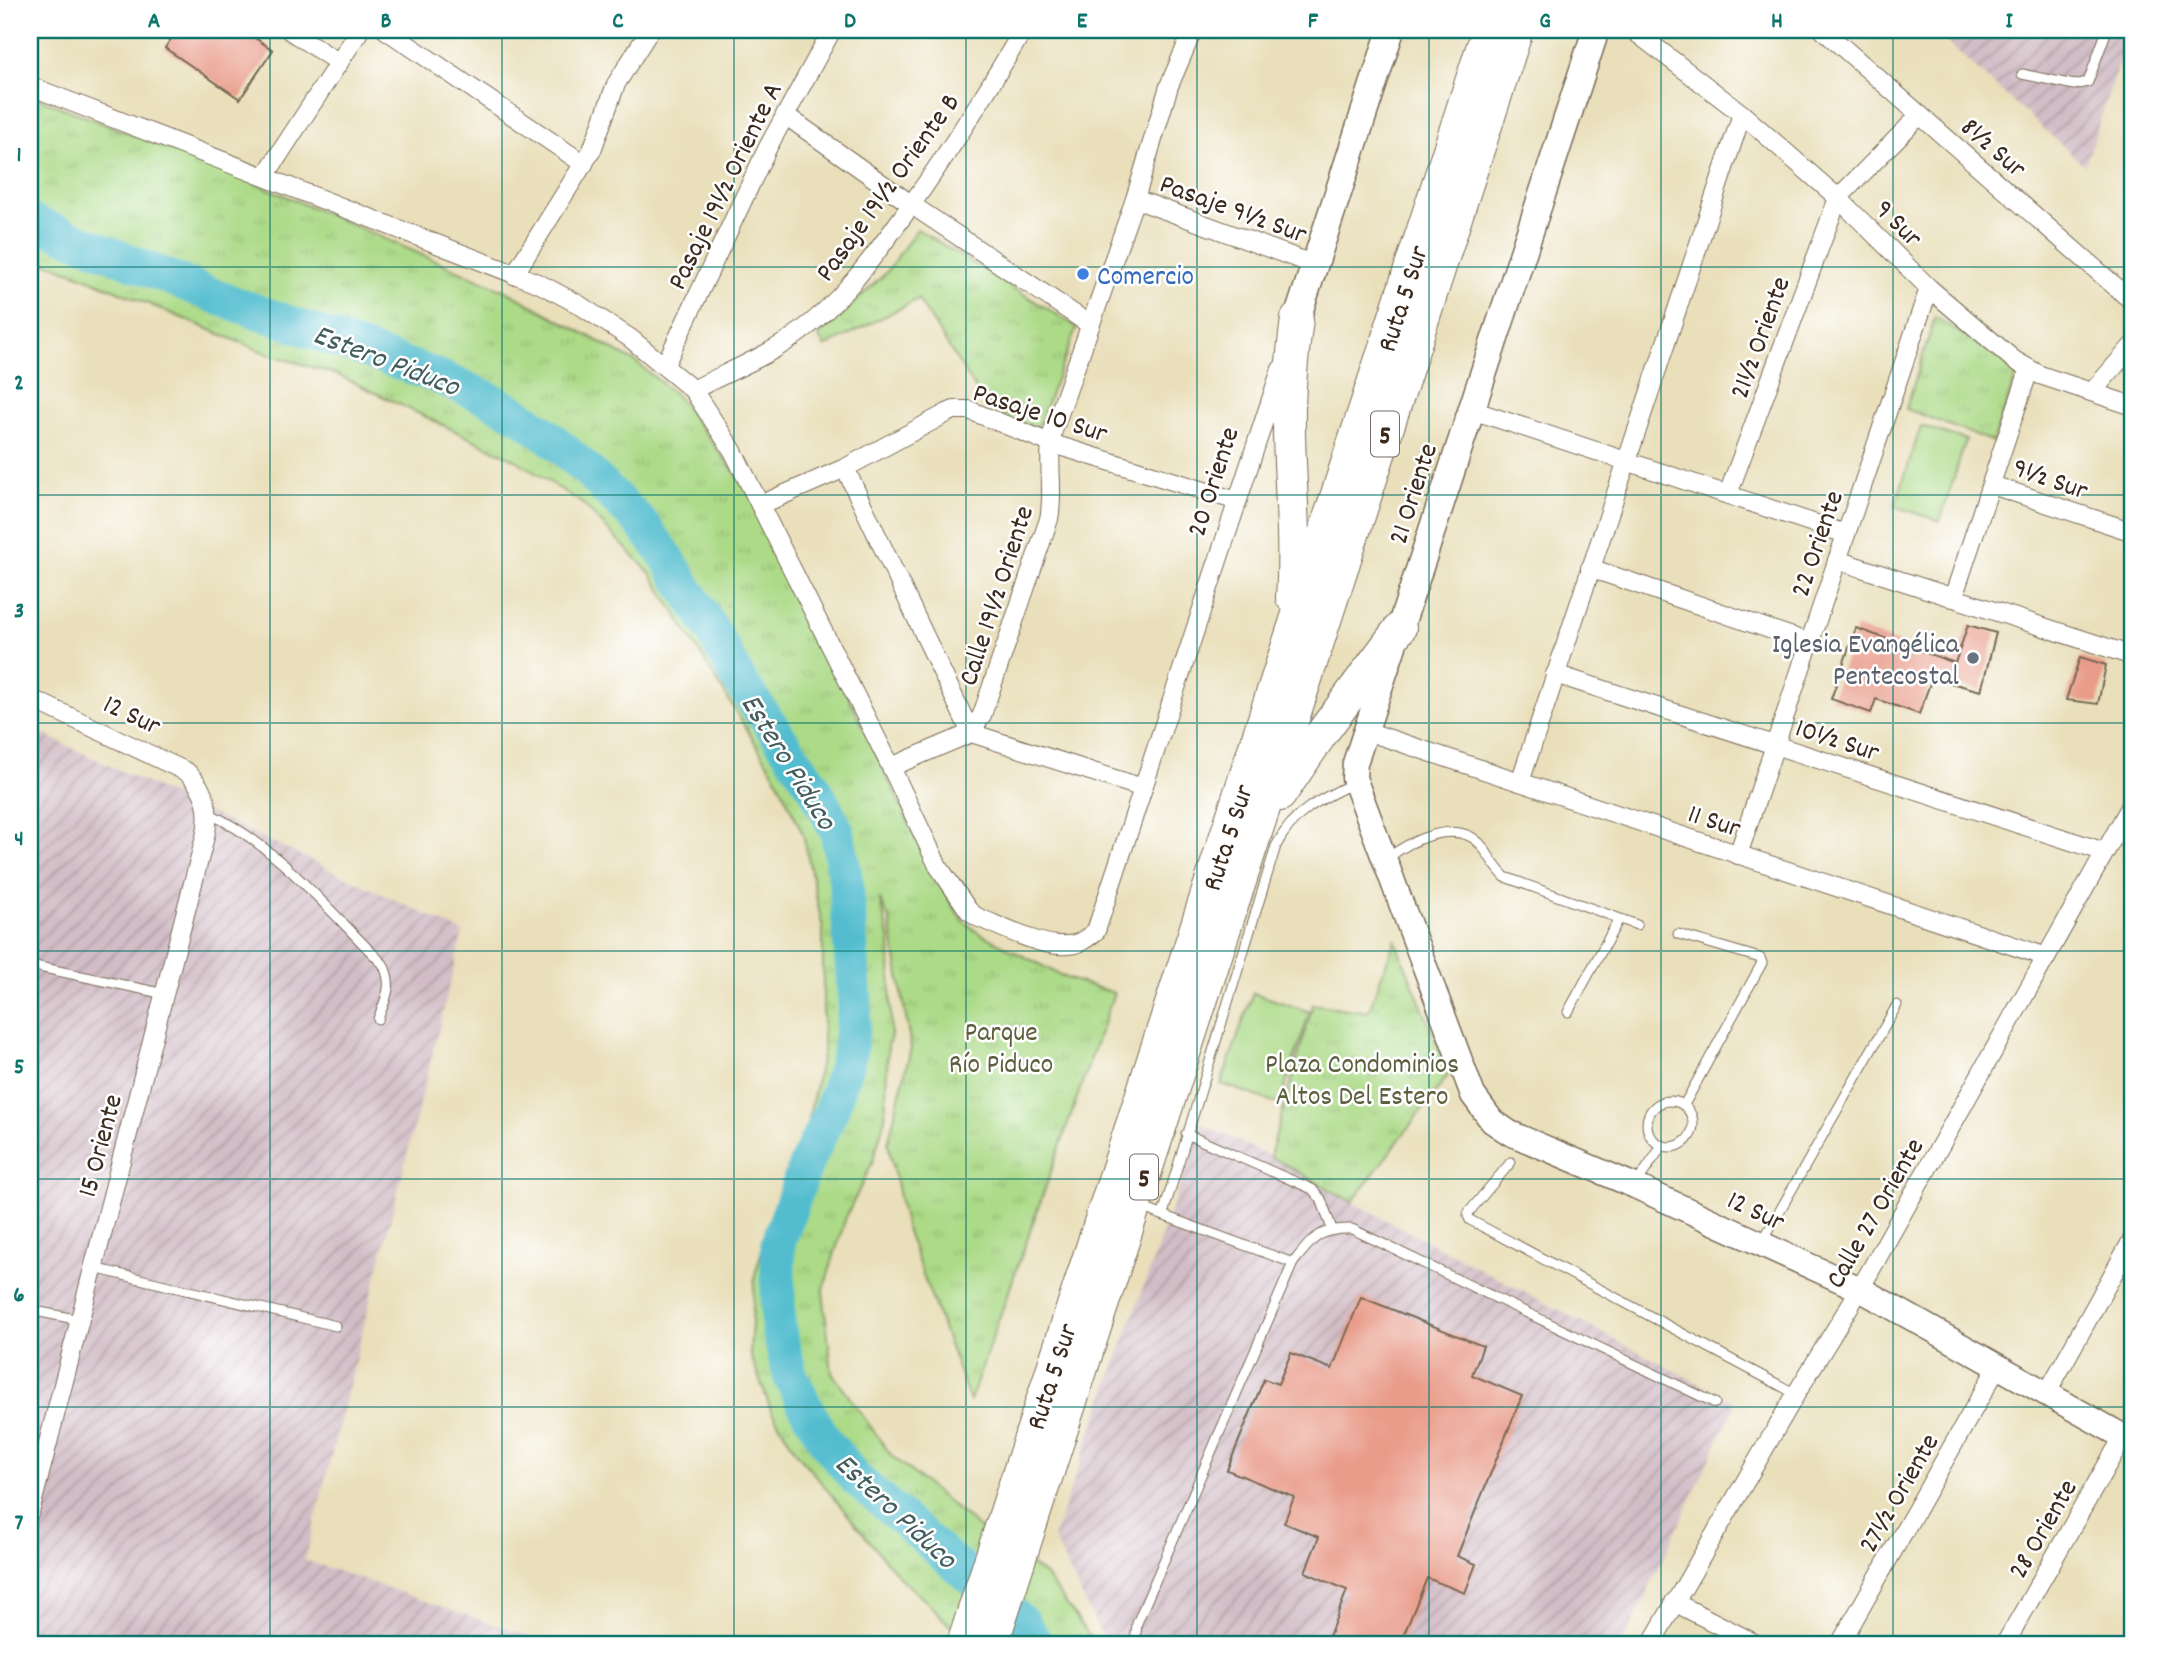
<svg xmlns="http://www.w3.org/2000/svg" width="2163" height="1674" font-family="Dekko,sans-serif">
	<style>
		.industrial { fill: url(#industrial-furrows) }
		.grass { fill: #acda87; stroke: #748252; stroke-width: 2 }
		.park { fill: url(#park-tufts); stroke: #748252; stroke-width: 2 }
		.lines { fill: none; stroke-linecap: round; stroke-linejoin: round }
		.river { stroke: #53bdcf; stroke-width: 35 }
		.building { fill: #e99c8a }
		.lane-casing { stroke: #786955; stroke-width: 11 }
		.street-casing { stroke: #786955; stroke-width: 20 }
		.secondary-casing { stroke: #786955; stroke-width: 27 }
		.primary-casing { stroke: #786955; stroke-width: 29 }
		.highway-casing { stroke: #786955; stroke-width: 34 }
		.lane { stroke: #fff; stroke-width: 9 }
		.street { stroke: #fff; stroke-width: 18 }
		.secondary { stroke: #fff; stroke-width: 24 }
		.primary { stroke: #fff; stroke-width: 26 }
		.highway { stroke: #fff; stroke-width: 32 }
		.grid { fill: none; stroke: #0f766e; stroke-width: 2; stroke-opacity: 0.55 }
		.shop-dot { fill: #3f7fe0; stroke: #fff; stroke-width: 2.5 }
		.worship-dot { fill: #6b7280; stroke: #fff; stroke-width: 2.5 }
		.labels { text-anchor: middle; stroke-width: 5; stroke-linejoin: round; paint-order: stroke }
		.shield { fill: #fff; stroke: #766a62; stroke-width: 2 }
		.shield-label { font-size: 26px; font-weight: bold; fill: #3b2a1e }
		.street-label { font-size: 28px; fill: #3b2a1e; stroke: #fff }
		.shop-label { font-size: 28px; fill: #366cbe; stroke: #fff; text-anchor: start }
		.worship-label { font-size: 28px; fill: #5b616d; stroke: #fff; text-anchor: end }
		.park-label { font-size: 28px; fill: #5d5f3e; stroke: #fff }
		.water-label { font-size: 30px; font-style: italic; fill: #435d5c; stroke: #fff }
		.neatline { fill: none; stroke: #0f766e; stroke-width: 2.5 }
		.grid-label { font-size: 23px; text-anchor: middle; font-weight: bold; fill: #0f766e }
	</style>
	<defs>
		<pattern id="industrial-furrows" width="10" height="10" patternUnits="userSpaceOnUse" patternTransform="scale(1.75)"><rect width="10" height="10" fill="#d2bdc6"/><path d="M-1 1l2-2M0 10L10 0M9 11l2-2" fill="none" stroke="#ac9aa0"/></pattern>
		<pattern id="park-tufts" width="24" height="20" patternUnits="userSpaceOnUse" patternTransform="scale(1.75)"><rect width="24" height="20" fill="#acda87"/><path d="M3 7l-1-3M5 7V3M7 7l1-3M15 17l-1-3M17 17v-4M19 17l1-3" fill="none" stroke="#95bb74"/></pattern>
	</defs>
	<rect width="100%" height="100%" fill="#fff"/>
	<filter id="ink" filterUnits="userSpaceOnUse"><feTurbulence type="fractalNoise" baseFrequency=".0143" numOctaves="2"/><feDisplacementMap in="SourceGraphic" scale="14" xChannelSelector="R" yChannelSelector="G"/><feConvolveMatrix kernelMatrix="1 2 1 2 8 2 1 2 1" color-interpolation-filters="sRGB"/></filter>
	<filter id="wash" filterUnits="userSpaceOnUse"><feTurbulence type="fractalNoise" baseFrequency=".00686" numOctaves="4" result="noise"/><feDisplacementMap in="SourceGraphic" scale="28" xChannelSelector="R" yChannelSelector="G"/><feGaussianBlur stdDeviation="1.57" result="paint"/><feColorMatrix in="noise" values="0 0 0 0 0 0 0 0 0 0 0 0 0 0 0 0 0 1.4 0 .05"/><feComposite in="paint" operator="in"/></filter>
	<g filter="url(#wash)">
		<rect width="100%" height="100%" fill="#e9dfba"/>
		<g class="industrial">
			<polygon points="1933,30 2129,30 2085,166"/>
			<polygon points="30,728 463,932 305,1560 551,1644 30,1644"/>
			<polygon points="1202,1124 1270,1156 1352,1202 1736,1403 1623,1644 1106,1644 1053,1538"/>
		</g>
		<g class="grass">
			<polygon points="1921,426 1966,440 1940,521 1895,506"/>
			<polygon points="1253,993 1310,1012 1279,1104 1221,1084"/>
		</g>
		<g class="park">
			<polygon points="30,95 248,180 506,291 636,362 677,396 754,498 928,863 961,919 977,932 1066,978 1114,993 970,1401 905,1226 888,1143 911,1048 890,921 879,898 890,940 891,1036 888,1045 885,1118 873,1161 846,1217 823,1291 832,1373 891,1455 977,1526 1046,1576 1095,1644 968,1644 927,1602 900,1578 796,1452 772,1412 750,1354 755,1274 768,1230 804,1140 823,1051 823,929 803,834 775,775 651,574 583,504 516,460 338,375 268,354 82,276 30,257"/>
			<polygon points="917,229 1077,327 1038,426 1013,422 982,399 918,299 825,347 818,336 886,273"/>
			<polygon points="1935,317 2018,370 1993,442 1906,409"/>
			<polygon points="1395,940 1449,1074 1352,1202 1270,1156 1313,1004 1368,1012"/>
		</g>
		<g class="lines">
			<polyline class="river" points="30,221 222,299 437,376 487,398 519,415 552,439 588,471 641,523 664,553 714,633 739,680 814,787 837,831 846,882 855,1003 849,1056 831,1111 806,1164 778,1243 778,1327 790,1375 806,1408 826,1442 855,1478 1022,1622 1036,1644"/>
		</g>
		<g id="blocks">
			<g class="building">
				<polygon points="177,30 243,30 273,50 240,99 165,48"/>
				<polygon points="1968,625 1996,633 1981,691 1932,678 1919,714 1876,699 1871,713 1831,699 1856,628 1955,663"/>
				<polygon points="2080,657 2106,665 2098,704 2066,700"/>
				<polygon points="1361,1297 1483,1346 1472,1375 1522,1396 1457,1556 1476,1564 1465,1593 1427,1578 1400,1644 1326,1644 1347,1590 1305,1572 1319,1537 1284,1523 1294,1497 1227,1470 1264,1379 1278,1384 1291,1353 1332,1369"/>
			</g>
		</g>
	</g>
	<g filter="url(#ink)">
		<use href="#blocks" fill-opacity="0" stroke="#786955" stroke-width="2"/>
		<g class="lines">
			<defs>
				<g id="lane">
					<polyline points="2022,74 2074,85 2088,82 2107,30"/>
					<path d="M208 813C276 844 330 912 383 964 394 986 386 997 378 1019"/>
					<path d="M1387 859C1410 840 1458 817 1482 846 1490 857 1494 866 1505 877L1637 925"/>
					<polyline points="1678,934 1760,958 1762,963 1684,1105"/>
					<polyline points="30,965 165,994"/>
					<polyline points="1568,1012 1619,919"/>
					<circle cx="1670" cy="1124" r="23"/>
					<polyline points="1186,1134 1312,1189 1321,1199 1332,1229"/>
					<polyline points="1511,1162 1469,1212 1468,1216 1470,1220 1796,1394"/>
					<polyline points="1636,1184 1662,1146"/>
					<polyline points="1140,1207 1293,1263"/>
					<path d="M1163 1214 1276 846C1293 812 1320 799 1354 783"/>
					<polyline points="1762,1242 1897,1005"/>
					<polyline points="94,1268 336,1326"/>
					<polyline points="30,1310 80,1320"/>
					<polyline points="30,1447 45,1452"/>
					<path d="M1135 1644 1137 1623 1293 1263C1313 1238 1319 1228 1352 1229L1715 1403"/>
				</g>
				<g id="street">
					<polyline points="289,30 339,63"/>
					<polyline points="386,30 584,164"/>
					<polyline points="1633,30 1742,114 1838,198 1929,288 2014,360 2040,375 2133,406"/>
					<polyline points="1823,30 2133,302"/>
					<path d="M30 86 540 284 578 304 630 338 693 390 733 451 891 767 938 866 969 911 977 917C1003 927 1050 953 1078 943 1084 941 1091 935 1096 931L1281 369"/>
					<polyline points="785,115 912,205 1089,324"/>
					<polyline points="265,176 360,30"/>
					<polyline points="1135,199 1315,265"/>
					<polyline points="514,275 592,150 616,84 650,30"/>
					<polyline points="665,365 768,147 832,30"/>
					<path d="M693 390C729 371 767 357 800 332 838 304 865 268 893 230 940 166 983 99 1023 30"/>
					<polyline points="2092,392 2133,345"/>
					<polyline points="1472,410 1846,534"/>
					<polyline points="845,468 971,733 1143,788"/>
					<polyline points="1992,485 2133,532"/>
					<polyline points="1728,494 1838,198 1920,115"/>
					<polyline points="760,505 845,468 947,413 954,410 969,410 1050,443 1237,501"/>
					<polyline points="1837,560 2133,656"/>
					<polyline points="1590,568 1810,643"/>
					<polyline points="1953,598 2029,370"/>
					<polyline points="1555,674 2105,852"/>
					<path d="M30 698 187 772C207 791 211 811 205 837L30 1512"/>
					<polyline points="1366,731 2047,957"/>
					<path d="M891 767 971 733 982 715 1049 519C1055 490 1046 460 1053 431L1135 199 1169 86 1193 30"/>
					<polyline points="1520,782 1742,114"/>
					<polyline points="1738,855 1929,288"/>
					<polyline points="2047,1393 2133,1238"/>
					<polyline points="1674,1602 1756,1644"/>
					<polyline points="1651,1644 1796,1394 1860,1289 2133,802"/>
					<polyline points="1840,1644 1998,1366"/>
					<polyline points="2005,1644 2123,1437"/>
				</g>
				<polyline id="secondary" points="1394,646 1355,763 1354,778 1473,1095 1492,1121 1510,1133 1635,1186 1860,1289 2133,1442"/>
				<g id="primary">
					<polyline points="1297,319 1391,30"/>
					<polyline points="1400,628 1596,30"/>
				</g>
				<g id="highway">
					<path d="M1292 597C1296 541 1290 487 1289 431 1288 394 1292 356 1297 319"/>
					<polyline points="1280,795 1322,733 1400,628"/>
					<polyline points="963,1644 1488,30"/>
					<polyline points="992,1644 1517,30"/>
				</g>
			</defs>
			<use href="#lane" class="lane-casing"/>
			<use href="#street" class="street-casing"/>
			<use href="#secondary" class="secondary-casing"/>
			<use href="#primary" class="primary-casing"/>
			<use href="#highway" class="highway-casing"/>
			<use href="#lane" class="lane"/>
			<use href="#street" class="street"/>
			<use href="#secondary" class="secondary"/>
			<use href="#primary" class="primary"/>
			<use href="#highway" class="highway"/>
		</g>
	</g>
	<path class="grid" d="M270 30V1644M502 30V1644M734 30V1644M966 30V1644M1197 30V1644M1429 30V1644M1661 30V1644M1893 30V1644M30 267H2133M30 495H2133M30 723H2133M30 951H2133M30 1179H2133M30 1407H2133"/>
	<circle class="shop-dot" cx="1083" cy="274" r="7"/>
	<circle class="worship-dot" cx="1973" cy="658" r="7"/>
	<g class="labels">
		<g class="shield">
			<rect x="1371" y="411.5" width="28" height="45" rx="5"/>
			<rect x="1130" y="1154.5" width="28" height="45" rx="5"/>
		</g>
		<g class="shield-label">
			<text x="1385" y="443">5</text>
			<text x="1144" y="1186">5</text>
		</g>
		<g class="street-label">
			<text transform="translate(1995 146) rotate(41)" y="10">8½ Sur</text>
			<text transform="translate(723 185) rotate(-64)" y="10">Pasaje 19½ Oriente A</text>
			<text transform="translate(886 186) rotate(-54)" y="10">Pasaje 19½ Oriente B</text>
			<text transform="translate(1234 207) rotate(20)" y="10">Pasaje 9½ Sur</text>
			<text transform="translate(1900 222) rotate(45)" y="10">9 Sur</text>
			<text transform="translate(1401 298) rotate(-72)" y="10">Ruta 5 Sur</text>
			<text transform="translate(1758 337) rotate(-70)" y="10">21½ Oriente</text>
			<text transform="translate(1041 411) rotate(18)" y="10">Pasaje 10 Sur</text>
			<text transform="translate(2051 477) rotate(19)" y="10">9½ Sur</text>
			<text transform="translate(1211 481) rotate(-72)" y="10">20 Oriente</text>
			<text transform="translate(1411 493) rotate(-72)" y="10">21 Oriente</text>
			<text transform="translate(1815 543) rotate(-71)" y="10">22 Oriente</text>
			<text transform="translate(994 595) rotate(-72)" y="10">Calle 19½ Oriente</text>
			<text transform="translate(133 713) rotate(25)" y="10">12 Sur</text>
			<text transform="translate(1838 738) rotate(18)" y="10">10½ Sur</text>
			<text transform="translate(1715 819) rotate(18)" y="10">11 Sur</text>
			<text transform="translate(1226 837) rotate(-72)" y="10">Ruta 5 Sur</text>
			<text transform="translate(98 1145) rotate(-75)" y="10">15 Oriente</text>
			<text transform="translate(1757 1209) rotate(25)" y="10">12 Sur</text>
			<text transform="translate(1873 1212) rotate(-60)" y="10">Calle 27 Oriente</text>
			<text transform="translate(1050 1376) rotate(-72)" y="10">Ruta 5 Sur</text>
			<text transform="translate(1897 1492) rotate(-60)" y="10">27½ Oriente</text>
			<text transform="translate(2041 1528) rotate(-60)" y="10">28 Oriente</text>
		</g>
		<g class="shop-label">
			<text x="1097" y="284">Comercio</text>
		</g>
		<g class="worship-label">
			<text x="1959" y="652">Iglesia Evangélica<tspan x="1959" dy="32">Pentecostal</tspan></text>
		</g>
		<g class="park-label">
			<text x="1001" y="1040">Parque<tspan x="1001" dy="32">Río Piduco</tspan></text>
			<text x="1362" y="1072">Plaza Condominios<tspan x="1362" dy="32">Altos Del Estero</tspan></text>
		</g>
		<g class="water-label">
			<text transform="translate(387 359) rotate(21)" y="10">Estero Piduco</text>
			<text transform="translate(790 761) rotate(58)" y="10">Estero Piduco</text>
			<text transform="translate(897 1510) rotate(43)" y="10">Estero Piduco</text>
		</g>
	</g>
	<rect width="2163" height="1674" fill="none" stroke="#fff" stroke-width="77"/>
	<rect x="38" y="38" width="2086" height="1598" class="neatline"/>
	<g class="grid-label">
		<text x="154" y="27">A</text>
		<text x="386" y="27">B</text>
		<text x="618" y="27">C</text>
		<text x="850" y="27">D</text>
		<text x="1082" y="27">E</text>
		<text x="1313" y="27">F</text>
		<text x="1545" y="27">G</text>
		<text x="1777" y="27">H</text>
		<text x="2009" y="27">I</text>
		<text x="19" y="161">1</text>
		<text x="19" y="389">2</text>
		<text x="19" y="617">3</text>
		<text x="19" y="845">4</text>
		<text x="19" y="1073">5</text>
		<text x="19" y="1301">6</text>
		<text x="19" y="1529">7</text>
	</g>
</svg>
